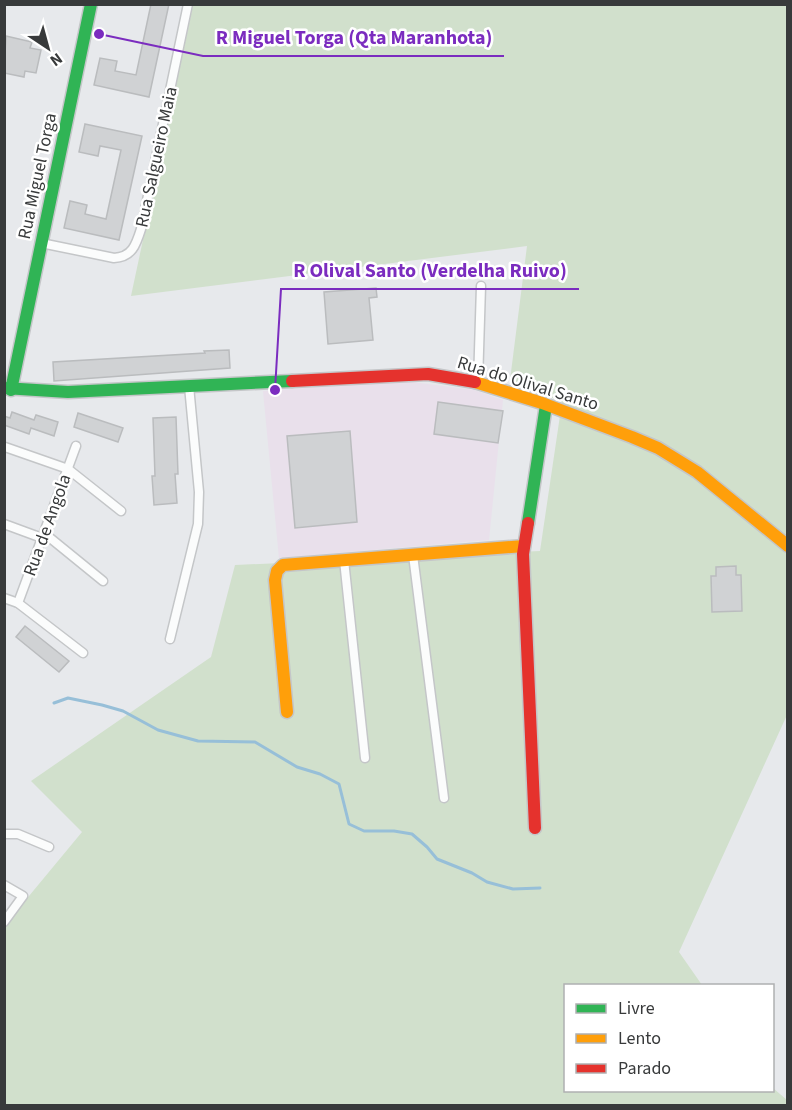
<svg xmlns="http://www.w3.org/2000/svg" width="792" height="1110" font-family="'Source Sans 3',sans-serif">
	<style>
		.industrial { fill: #e9e0eb }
		.green { fill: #d1e0cc }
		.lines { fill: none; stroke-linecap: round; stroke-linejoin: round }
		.stream { stroke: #97bfd8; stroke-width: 3 }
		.building { fill: #d0d2d4; stroke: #babcbe; stroke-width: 1.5 }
		.street-casing { stroke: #c4c6c8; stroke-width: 11 }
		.fast-casing { stroke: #c4c6c8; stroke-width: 15 }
		.slow-casing { stroke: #c4c6c8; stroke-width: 15 }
		.jam-casing { stroke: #c4c6c8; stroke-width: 15 }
		.street { stroke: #fbfcfc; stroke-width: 8 }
		.fast { stroke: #30b455; stroke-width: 12 }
		.slow { stroke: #ff9f0a; stroke-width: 12 }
		.jam { stroke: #e5322d; stroke-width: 12 }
		.labels { text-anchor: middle; stroke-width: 5; stroke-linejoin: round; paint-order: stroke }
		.street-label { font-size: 18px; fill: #383a3b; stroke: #fff }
		.leader { fill: none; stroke: #7b2cbf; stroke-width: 2 }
		.callout-dot { fill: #7b2cbf; stroke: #fff; stroke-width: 2 }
		.callout-label { font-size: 20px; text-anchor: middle; font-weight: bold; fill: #7b2cbf; stroke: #fff; stroke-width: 5; stroke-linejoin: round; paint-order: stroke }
	</style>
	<rect width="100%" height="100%" fill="#e7e9ec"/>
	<polygon class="industrial" points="405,381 474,390 503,400 489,540 279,558 263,391"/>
	<polygon class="green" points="193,5 787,5 787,715 679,952 702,985 566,986 566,1090 772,1090 773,1088 787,1100 787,1105 5,1106 5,925 82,832 31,781 211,657 235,565 540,551 562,402 510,380 527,246 131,296"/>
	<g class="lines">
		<polyline class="stream" points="54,703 68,698 102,705 123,711 158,730 198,741 255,742 297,767 320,774 339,784 349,824 364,831 394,831 412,834 427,847 437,859 472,873 487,882 513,889 540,888"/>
	</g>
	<g class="building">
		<polygon points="151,4 169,4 149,97 94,85 100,58 117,61 115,71 136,75"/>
		<polygon points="6,36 32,42 30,48 41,50 36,73 25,71 24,77 4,73"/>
		<polygon points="85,124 142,136 119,240 64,228 70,201 87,205 85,214 106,219 121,150 100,146 98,156 79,152"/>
		<polygon points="376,288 377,297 369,298 373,340 328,344 324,292"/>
		<polygon points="229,350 230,368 54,381 53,362 205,353 204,351"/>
		<polygon points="438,402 503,411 498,443 434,434"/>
		<polygon points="12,412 34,420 36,415 58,422 54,436 31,428 29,434 4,425 4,416 10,418"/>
		<polygon points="78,413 123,428 118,442 74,427"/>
		<polygon points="176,417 178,474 175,474 177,503 154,505 152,476 155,476 153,418"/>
		<polygon points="350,431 357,522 295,528 287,436"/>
		<polygon points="736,566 736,575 741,575 742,611 712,612 711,576 716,576 716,567"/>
		<polygon points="25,626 69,661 59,672 16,637"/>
	</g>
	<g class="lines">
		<defs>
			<g id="street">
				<path d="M41 243 114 258C132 257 136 245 141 229L188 4"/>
				<polyline points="478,383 481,286"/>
				<polyline points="5,447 68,469 121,511"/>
				<polyline points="4,524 42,538"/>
				<polyline points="44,533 103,581"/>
				<polyline points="413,555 444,798"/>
				<polyline points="344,560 365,758"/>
				<polyline points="4,598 18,603 83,653"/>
				<polyline points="18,603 76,446"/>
				<polyline points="170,639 198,524 199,492 189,386"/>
				<polyline points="4,834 18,834 49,847"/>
				<polyline points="4,885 23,896 4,922"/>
			</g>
			<g id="fast">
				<polyline points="4,388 68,392 292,381"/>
				<polyline points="11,390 91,4"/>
				<polyline points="528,523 546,405"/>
			</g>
			<g id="slow">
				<polyline points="475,382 542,403 632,437 658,448 697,472 788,546"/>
				<polyline points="287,712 275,580 277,571 283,565 524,546"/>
			</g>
			<g id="jam">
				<polyline points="292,381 428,374 475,382"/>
				<polyline points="528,523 523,554 535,828"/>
			</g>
		</defs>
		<use href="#street" class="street-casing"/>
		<use href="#fast" class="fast-casing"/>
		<use href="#slow" class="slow-casing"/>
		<use href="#jam" class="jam-casing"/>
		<use href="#street" class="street"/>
		<use href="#fast" class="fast"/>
		<use href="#slow" class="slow"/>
		<use href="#jam" class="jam"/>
	</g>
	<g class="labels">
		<g class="street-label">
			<text transform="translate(156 157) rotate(-78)" y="6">Rua Salgueiro Maia</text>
			<text transform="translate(37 176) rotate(-78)" y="6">Rua Miguel Torga</text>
			<text transform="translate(528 383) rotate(17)" y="6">Rua do Olival Santo</text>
			<text transform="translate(47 525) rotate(-70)" y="6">Rua de Angola</text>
		</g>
	</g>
	<path class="leader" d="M99 34L203 56H504M275 390L281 289H579"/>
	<g class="callout-dot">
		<circle cx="99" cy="34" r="6"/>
		<circle cx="275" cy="390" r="6"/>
	</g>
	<g class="callout-label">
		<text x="354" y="44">R Miguel Torga (Qta Maranhota)</text>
		<text x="430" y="277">R Olival Santo (Verdelha Ruivo)</text>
	</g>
	<rect width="792" height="1110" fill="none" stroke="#383a3b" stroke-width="12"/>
	<rect x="564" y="984" width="210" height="108" fill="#ffffff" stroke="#afb0b1" stroke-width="1.5"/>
	<rect x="576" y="1004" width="30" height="9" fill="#30b455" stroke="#afb0b1" stroke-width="1.5"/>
	<text x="618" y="1014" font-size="18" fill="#383a3b">Livre</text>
	<rect x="576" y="1034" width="30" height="9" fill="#ff9f0a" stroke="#afb0b1" stroke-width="1.5"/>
	<text x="618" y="1044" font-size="18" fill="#383a3b">Lento</text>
	<rect x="576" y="1064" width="30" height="9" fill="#e5322d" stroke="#afb0b1" stroke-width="1.5"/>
	<text x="618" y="1074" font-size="18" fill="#383a3b">Parado</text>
	<g transform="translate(48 48) rotate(144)" stroke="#ffffff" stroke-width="4.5" paint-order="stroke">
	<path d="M0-4.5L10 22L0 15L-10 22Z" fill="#383a3b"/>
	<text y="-9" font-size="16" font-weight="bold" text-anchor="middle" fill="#383a3b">N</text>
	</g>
</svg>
